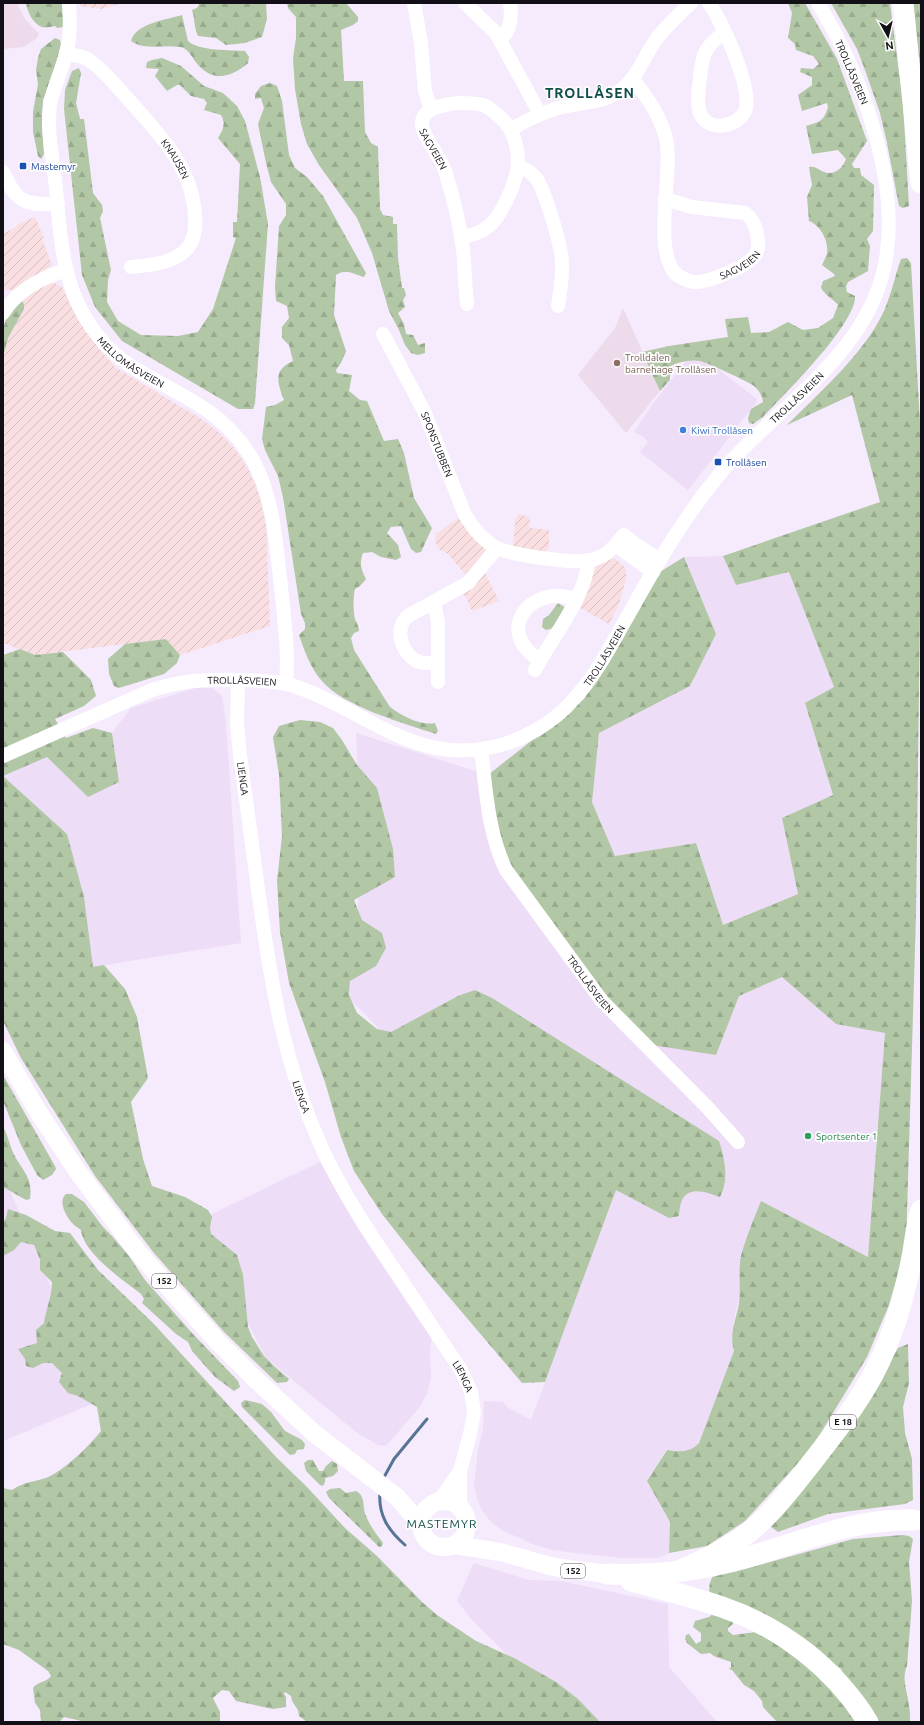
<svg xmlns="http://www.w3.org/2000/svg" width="924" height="1725" font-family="Ubuntu,sans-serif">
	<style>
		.built { fill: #edddf6 }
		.industrial { fill: url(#industrial-furrows) }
		.education { fill: #eddbec }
		.forest { fill: url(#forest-firs) }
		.park { fill: url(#park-tufts) }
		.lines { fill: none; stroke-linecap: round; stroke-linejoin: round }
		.stream { stroke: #567493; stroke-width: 3 }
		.minor { stroke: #fff; stroke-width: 14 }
		.major { stroke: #fff; stroke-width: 18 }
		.highway { stroke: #fff; stroke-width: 21 }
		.transit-dot { fill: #1a4fb4; stroke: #fdfdfd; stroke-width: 1.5 }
		.education-dot { fill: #8d6e63; stroke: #fdfdfd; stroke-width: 1.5 }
		.shop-dot { fill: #3f7fe0; stroke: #fdfdfd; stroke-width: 1.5 }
		.leisure-dot { fill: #2e9e5b; stroke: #fdfdfd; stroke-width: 1.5 }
		.labels { text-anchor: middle; stroke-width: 3.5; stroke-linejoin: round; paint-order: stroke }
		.shield { fill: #fdfdfd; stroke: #59565b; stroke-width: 1 }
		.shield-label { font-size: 9px; font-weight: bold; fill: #130f16 }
		.street-label { font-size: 10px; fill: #130f16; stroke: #fdfdfd }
		.transit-label { font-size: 10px; fill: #164399; stroke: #fdfdfd; text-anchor: start }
		.education-label { font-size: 10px; fill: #785e54; stroke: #fdfdfd; text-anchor: start }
		.shop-label { font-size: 10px; fill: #366cbe; stroke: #fdfdfd; text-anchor: start }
		.leisure-label { font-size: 10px; fill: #27864d; stroke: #fdfdfd; text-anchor: start }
		.quarter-label { font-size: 12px; letter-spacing: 1px; fill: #104d49; stroke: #fdfdfd }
		.district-label { font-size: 14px; font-weight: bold; letter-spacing: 1px; fill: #104d49; stroke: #fdfdfd }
	</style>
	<defs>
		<pattern id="industrial-furrows" width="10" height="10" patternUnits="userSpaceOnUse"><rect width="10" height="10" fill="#f9dee2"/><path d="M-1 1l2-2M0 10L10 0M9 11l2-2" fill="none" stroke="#d5bdc1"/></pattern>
		<pattern id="forest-firs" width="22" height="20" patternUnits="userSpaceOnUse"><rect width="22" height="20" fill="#b1c7a6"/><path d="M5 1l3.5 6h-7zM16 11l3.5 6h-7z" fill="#97aa8e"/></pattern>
		<pattern id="park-tufts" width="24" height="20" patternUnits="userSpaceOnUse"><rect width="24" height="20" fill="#b1c7a6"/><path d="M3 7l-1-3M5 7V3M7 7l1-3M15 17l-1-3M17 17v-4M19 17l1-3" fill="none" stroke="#97aa8e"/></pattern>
	</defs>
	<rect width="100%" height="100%" fill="#f6eafd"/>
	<g class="built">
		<polygon points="686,361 701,361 718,369 757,399 756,403 688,490 640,452 648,442 644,437 634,432 652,405"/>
		<polygon points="723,556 736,585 789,572 834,687 805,704 833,795 782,819 798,894 723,925 696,843 615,856 592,801 599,733 690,686 716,634 684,557"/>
		<polygon points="195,688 212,688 222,696 226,723 241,943 93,967 84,897 67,834 3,776 47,757 119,782 112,733 131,708"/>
		<polygon points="356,733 488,775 716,1055 739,996 782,977 836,1024 885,1033 868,1257 761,1201 733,1324 733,1344 734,1351 699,1443 694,1449 681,1452 666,1450 647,1481 670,1522 669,1553 657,1558 622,1558 583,1554 552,1550 532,1544 502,1530 491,1522 482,1510 477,1499 474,1486 478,1450 483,1429 484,1401 503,1402 508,1408 531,1420 616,1190 386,1036 349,998 362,866"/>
		<polygon points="320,1162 357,1227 409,1306 432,1336 430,1352 431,1377 427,1394 419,1408 386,1446 378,1445 356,1432 266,1358 245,1318 178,1230"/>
		<polygon points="3,1174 99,1401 3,1441"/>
		<polygon points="474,1563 529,1580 561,1581 668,1604 669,1667 717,1722 574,1722 472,1620 457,1601"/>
	</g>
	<g class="industrial">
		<polygon points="80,3 122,3 102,9 80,6"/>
		<polygon points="35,217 44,238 42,239 52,265 14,290 6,290 3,287 3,234 18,226 17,225"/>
		<polygon points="47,283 54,283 62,287 75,314 98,348 116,368 203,420 221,434 237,452 248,469 259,493 266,523 270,626 180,655 166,639 35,655 3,643 3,357 8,338 24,309 21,299"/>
		<polygon points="519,514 530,517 529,527 530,528 549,530 549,546 546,554 513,550 515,520"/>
		<polygon points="460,517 489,551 475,569 465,574 448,554 439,549 435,541 436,534"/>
		<polygon points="614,558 624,566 626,571 626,579 619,604 609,624 577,606 593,571 597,566"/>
		<polygon points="485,573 499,601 472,611 466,597 461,592"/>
	</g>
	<g class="education">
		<polygon points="3,3 17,3 25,19 39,34 37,38 24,47 3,49"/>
		<polygon points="623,308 660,391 626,433 578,375 615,328"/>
	</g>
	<g class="forest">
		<path d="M26 3H62L64 25 63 27 57 28 55 26C51 27 45 28 42 27 33 24 27 11 26 3Z"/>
		<path d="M200 3H266L267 19 262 37 245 43 226 45 216 38 198 36C194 28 195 19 192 10L197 8Z"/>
		<polygon points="287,3 346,3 358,17 358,21 353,25 341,30 344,81 363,81 365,132 371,143 378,147 380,209 383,215 393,217 393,224 397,224 398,258 402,288 404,288 406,295 403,300 405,307 398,313 404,324 406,334 413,335 418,345 425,343 425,353 418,355 411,353 405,345 399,330 389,311 372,253 357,218 319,165 307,144 301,124 295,89 293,58 296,38 296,17 288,8"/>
		<path d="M788 3H805L837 59 867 141 852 164 854 168H860L861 175 874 185 873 231 867 239 870 246 868 271 848 282 846 287 847 292 855 296C857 323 783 396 763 417L753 424 749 423 748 418 751 409 763 402C763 397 759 390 754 386 749 382 706 362 700 361 688 359 674 363 664 370L670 375V380L660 391 642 352 669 346 728 337 725 319 748 317 751 333 769 332 788 322 803 330 818 328 833 318 838 305C832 298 826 296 821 288L823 281 835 276 834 274 822 265C824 261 826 257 827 253 829 241 820 225 809 221L807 197 812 185 809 167C817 166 819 171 827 173 837 174 843 167 846 159L838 150 812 154 806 126C820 122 824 121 828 107L827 103 802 111 798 95 812 85V77L800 72 801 68 813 69 819 64 813 56 796 50 795 44 788 38 792 13Z"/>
		<polygon points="831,3 890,3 903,103 909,206 903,208 899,206 887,143 880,113 865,70 857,49"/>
		<polygon points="912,3 921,3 921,78"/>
		<path d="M182 15 188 41C198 51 231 50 245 51L249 57 248 63C233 76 215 83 199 66 193 60 189 48 180 47 164 44 144 51 131 41 136 23 166 20 182 15Z"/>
		<polygon points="55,38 60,40 61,45 53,75 43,100 42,125 44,154 41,159 38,156 33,132 33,112 38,84 36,70 38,58 41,49"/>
		<path d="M162 58 181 66 204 86 223 93 237 106 245 121 260 177 268 224 255 403 253 409H238L122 341 95 307 82 275 64 109 65 90 72 71 79 68 81 73 76 103 80 119H84L93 193 102 205 103 211 100 218 111 270 108 280 107 302 118 321 141 335 178 336 198 332 213 309 236 238 233 237V222H237L240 164 218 138C223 130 226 124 221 115L204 110 207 103 204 99 191 96 180 85H177L167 91 155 76 159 69 146 68 147 62 152 60Z"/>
		<path d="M270 83 277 86 282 101 289 155 295 168 307 177 323 196 366 273 364 277C353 274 346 268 336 275L334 315 346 351 341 363 336 370 337 373 352 375 349 391 360 400 367 401 384 441 398 439 404 453 414 498 432 528 421 552 416 553 411 549 401 526 391 527 387 533 398 545 401 557 396 560 381 557 372 552 363 553C359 563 361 570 366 579L360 586 355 589C353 596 353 612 355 619 357 624 359 626 359 631L354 633 351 638 354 650 390 707C402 716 421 726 435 723L438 731 436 734C406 724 342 706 322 681 311 669 304 650 299 635L305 629V623L301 614 283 497 278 476 265 450 262 439 266 407 275 405 284 400C277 382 273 370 293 361L289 345 282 338V327L289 318 287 306 276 301 275 287 279 226 286 215V204L271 182 266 163 258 124 264 108 261 98 255 99V94L261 86Z"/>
		<path d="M907 258 911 263 921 441V536L916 915 906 1246 889 1305 867 1357 811 1449 745 1521 707 1546 669 1553 670 1522 647 1481 667 1450C679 1452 690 1453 699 1443L734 1351C729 1332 736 1321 739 1303 741 1287 738 1272 741 1256 746 1237 754 1219 761 1201L868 1257 885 1033 836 1024 782 977 739 996 716 1055 652 1045 595 993 496 845 488 775 584 699 655 575 684 557 716 634 690 686 599 733 592 802 615 856 696 843 723 925 798 894 782 818 833 795 805 703 834 687 789 572 736 585 723 556 880 502 852 395 787 425C820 392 864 354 884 311 891 295 895 276 901 259Z"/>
		<path d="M21 299 24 304V309L8 338 3 357C3 327 0 323 21 299Z"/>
		<polygon points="166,639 180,655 177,663 164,674 119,688 114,686 109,674 108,659 125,644"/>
		<polygon points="20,649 35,655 63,652 91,680 96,696 84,706 55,719 66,738 93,728 112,733 119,782 88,797 47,757 3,776 67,834 84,897 93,967 104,965 125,989 137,1017 148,1078 131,1102 143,1159 152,1186 185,1197 208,1210 212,1217 210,1227 211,1234 237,1255 243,1275 248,1327 252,1337 264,1356 275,1367 289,1379 287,1382 277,1383 224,1332 154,1253 95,1176 21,1058 3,1021 3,655"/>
		<path d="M300 720 320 722 333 728 342 740 357 765 377 788 393 849 395 877 354 900 362 920 382 933 386 948 376 966 350 981 349 995 357 1013 377 1029 391 1032 458 996 475 990 492 998 719 1141C725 1159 729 1180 720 1197 708 1193 690 1185 682 1200 680 1204 679 1212 679 1216L669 1218 616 1190 545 1382 522 1383 427 1271 382 1214 354 1171 341 1137 325 1082 289 983 280 932 277 881 282 836 279 775 273 737 279 726Z"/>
		<polygon points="3,1075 55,1166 56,1169 52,1175 43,1180 37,1175 21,1145 3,1101"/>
		<path d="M3 1126C7 1134 9 1142 12 1150 19 1168 34 1176 30 1199L26 1200 3 1187Z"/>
		<path d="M66 1194H72L84 1202 103 1227 112 1236 129 1256 145 1280 192 1333 238 1381 240 1387 234 1391 215 1377 192 1351 188 1342 176 1334 142 1303 144 1299 141 1294C123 1280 84 1254 81 1230 79 1228 76 1227 74 1225 67 1218 57 1202 66 1194Z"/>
		<path d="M8 1209 26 1215 55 1231 70 1233 98 1270 153 1323 277 1458 306 1486 345 1528 377 1556 422 1602 437 1615 476 1641 514 1658 556 1682 578 1699 600 1722H307L299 1716 298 1710 292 1701 291 1696 285 1692 284 1694 286 1697V1707L273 1709 236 1701 229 1691 222 1690 213 1698 220 1712V1722H86L64 1717 59 1722H41L40 1710 35 1703 33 1688C38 1681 46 1683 51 1676L48 1671 19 1650 3 1644V1488L12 1490C24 1482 33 1482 46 1478 64 1471 90 1445 101 1431L97 1407 78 1396 68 1393 59 1382 62 1373 52 1363H43L33 1368 26 1366 25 1359 18 1349 37 1343 36 1330 44 1323C46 1309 52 1296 52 1282L40 1270V1260L34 1245 21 1242 14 1250 3 1256V1223L6 1218Z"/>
		<polygon points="908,1344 909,1383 903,1407 905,1433 912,1459 913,1500 905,1504 828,1514 778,1532 770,1526 881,1378 898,1348"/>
		<polygon points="245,1400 262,1404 271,1412 285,1431 302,1440 305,1444 304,1449 297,1450 295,1454 290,1455 242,1407 241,1403"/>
		<polygon points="308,1460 313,1460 319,1471 323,1471 326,1466 332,1461 337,1464 338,1471 333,1476 325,1478 325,1482 323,1486 320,1485 306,1471 304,1463"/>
		<path d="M340 1488 346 1493 356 1491C366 1496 362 1507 366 1516 370 1526 377 1535 383 1543L382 1546 379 1547 376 1544 329 1498 326 1492 330 1489Z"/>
		<path d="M902 1535 909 1536 913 1539 909 1562 912 1601 907 1666C901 1679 908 1693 909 1706 910 1711 910 1717 910 1722H879L874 1713 847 1682 841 1669 819 1653 710 1594C708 1587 710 1579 715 1574L745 1569 853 1539Z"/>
		<polygon points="716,1611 733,1619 733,1624 728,1628 728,1631 733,1635 756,1632 764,1635 809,1668 833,1691 859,1722 777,1722 763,1707 762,1701 754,1691 744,1685 732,1670 729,1669 731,1667 731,1662 714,1656 710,1653 701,1654 687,1643 685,1639 686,1635 689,1634 696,1644 701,1641 701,1633 693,1627 695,1621 709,1617"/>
	</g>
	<polygon class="park" points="558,603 566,608 554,628 546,630 542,627 543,619 549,615"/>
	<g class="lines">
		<g class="stream">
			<polyline points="383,1479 394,1459 427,1419"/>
			<path d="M380 1492C378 1515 388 1530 405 1545"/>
		</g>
		<g class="minor">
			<path id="s1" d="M69 3C70 19 71 37 66 53 62 71 53 87 50 105 47 129 52 155 55 179 59 218 60 260 75 297 86 324 106 350 131 366 156 382 184 394 208 411 271 455 273 517 281 587 284 619 289 651 286 684"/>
			<polyline points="414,3 421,43 425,91 431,109"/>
			<polyline points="465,3 496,33 540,114"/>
			<path d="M709 3C723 24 750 82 746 108 742 125 713 133 702 117 695 107 699 89 700 78 702 55 705 46 724 33"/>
			<path d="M500 40C511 31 512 16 510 3"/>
			<path id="s2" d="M66 53C74 55 83 56 89 60 104 70 116 86 128 99 159 134 193 167 195 217 196 229 194 242 185 251 170 264 150 265 131 267"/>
			<path id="s3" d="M632 79C646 95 661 117 666 139 674 169 651 252 677 275 682 278 688 282 694 282 708 283 749 266 756 254 760 246 758 238 756 230 754 223 751 217 745 213L692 207 665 199"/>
			<path d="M511 129C529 119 547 110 567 106 584 103 602 102 617 93 636 81 643 58 655 41 665 27 678 15 691 3"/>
			<path d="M518 167C525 168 531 172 536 178 545 190 562 247 562 263 563 277 560 292 558 306"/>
			<path d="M3 172C17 203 24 205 58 204"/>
			<path id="s4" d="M461 237C472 235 481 233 489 226 501 216 515 185 517 170 520 154 515 131 502 119 497 114 490 108 483 105 468 101 424 102 422 122 420 133 441 157 445 171 453 196 460 224 463 250 465 268 465 286 467 304"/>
			<path d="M3 313C17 290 41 278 66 270"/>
			<path id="s5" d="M383 334 424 411 465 515C473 528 483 541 497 548 512 555 564 562 581 561 589 561 596 559 602 556 611 552 617 542 624 535L635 544 660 560"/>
			<polyline points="616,545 653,572"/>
			<polyline points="434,602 438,622 438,682"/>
			<path d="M540 660C492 631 532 582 576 600"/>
			<path d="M438 662C432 663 425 664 419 662 402 655 393 629 408 616L468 583 497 548"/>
			<path d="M535 670C551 639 588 594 588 560"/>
			<path id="s6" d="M238 680 237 724 240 755C247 807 254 859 261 911 273 995 286 1068 321 1146 342 1192 370 1234 398 1275 419 1307 440 1339 461 1370L471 1392 474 1413 470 1434 460 1471V1508"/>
			<path id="s7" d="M481 749C486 791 488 833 506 870L602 1001 708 1108 738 1142"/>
			<path id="s8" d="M3 756 152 690C187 679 211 679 246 680 263 681 281 681 297 687 365 710 414 765 493 747 524 740 553 723 574 699 597 674 612 643 629 614 657 563 686 514 723 470 778 406 864 357 884 269 903 185 861 74 818 3"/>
			<polyline points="438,1502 460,1471"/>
		</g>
		<g class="major">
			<polyline points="3,1051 37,1110 78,1172 137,1251 178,1298 218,1342 254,1378 315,1434 398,1498 421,1525"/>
			<circle cx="444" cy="1524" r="23"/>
			<polyline points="455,1545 500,1552 554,1567 607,1574"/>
		</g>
		<g class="highway">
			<polyline points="903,3 921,183"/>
			<path d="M676 1572C701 1561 726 1550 748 1533 771 1515 790 1490 809 1466 838 1429 868 1392 886 1347 898 1319 906 1288 912 1257 915 1242 916 1225 921 1210"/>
			<path d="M607 1574C651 1576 692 1572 734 1561 796 1545 849 1518 914 1520"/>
			<path d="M631 1581C661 1589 692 1597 722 1607 783 1628 834 1668 868 1722"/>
		</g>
	</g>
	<g class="transit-dot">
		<rect x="19" y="162" width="8" height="8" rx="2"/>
		<rect x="714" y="458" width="8" height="8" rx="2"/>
	</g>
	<circle class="education-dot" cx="617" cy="363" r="4"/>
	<circle class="shop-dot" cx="683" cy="430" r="4"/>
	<circle class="leisure-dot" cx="808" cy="1136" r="4"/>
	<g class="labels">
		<g class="shield">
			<rect x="152" y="1274" width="24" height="14" rx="3"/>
			<rect x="830" y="1415" width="26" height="14" rx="3"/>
			<rect x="561" y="1564" width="24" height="14" rx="3"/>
		</g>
		<g class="shield-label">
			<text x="164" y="1284">152</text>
			<text x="843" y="1425">E 18</text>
			<text x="573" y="1574">152</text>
		</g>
		<g class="street-label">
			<text transform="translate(852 72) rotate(67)" y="4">TROLLÅSVEIEN</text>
			<text dy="4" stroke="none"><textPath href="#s4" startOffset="271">SAGVEIEN</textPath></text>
			<text dy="4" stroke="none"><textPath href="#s2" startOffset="156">KNAUSEN</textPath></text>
			<text dy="4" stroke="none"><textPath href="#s3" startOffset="277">SAGVEIEN</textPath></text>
			<text dy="4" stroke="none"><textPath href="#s1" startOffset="387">MELLOMÅSVEIEN</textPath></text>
			<text dy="4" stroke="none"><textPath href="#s8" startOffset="992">TROLLÅSVEIEN</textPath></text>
			<text dy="4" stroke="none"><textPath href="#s5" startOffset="123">SPONSTUBBEN</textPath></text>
			<text dy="4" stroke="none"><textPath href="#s8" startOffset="668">TROLLÅSVEIEN</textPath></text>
			<text dy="4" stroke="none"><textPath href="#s8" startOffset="254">TROLLÅSVEIEN</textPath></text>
			<text dy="4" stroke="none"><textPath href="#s6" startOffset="99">LIENGA</textPath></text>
			<text dy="4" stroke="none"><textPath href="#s7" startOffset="266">TROLLÅSVEIEN</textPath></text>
			<text dy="4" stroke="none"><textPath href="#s6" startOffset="423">LIENGA</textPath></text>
			<text dy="4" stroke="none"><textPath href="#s6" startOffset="747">LIENGA</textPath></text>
		</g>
		<g class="transit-label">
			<text x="31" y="170">Mastemyr</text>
			<text x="726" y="466">Trollåsen</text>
		</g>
		<g class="education-label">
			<text x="625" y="361">Trolldalen<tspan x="625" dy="12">barnehage Trollåsen</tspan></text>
		</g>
		<g class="shop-label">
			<text x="691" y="434">Kiwi Trollåsen</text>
		</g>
		<g class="leisure-label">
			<text x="816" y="1140">Sportsenter 1</text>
		</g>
		<g class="quarter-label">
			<text x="442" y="1528">MASTEMYR</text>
		</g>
		<g class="district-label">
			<text x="590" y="98">TROLLÅSEN</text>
		</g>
	</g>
	<rect width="924" height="1725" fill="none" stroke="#130f16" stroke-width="8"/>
	<g transform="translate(888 36) rotate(172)" stroke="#fdfdfd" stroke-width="3" paint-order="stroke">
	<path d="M0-3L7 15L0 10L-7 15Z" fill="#130f16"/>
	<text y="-6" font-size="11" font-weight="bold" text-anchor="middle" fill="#130f16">N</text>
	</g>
</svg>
